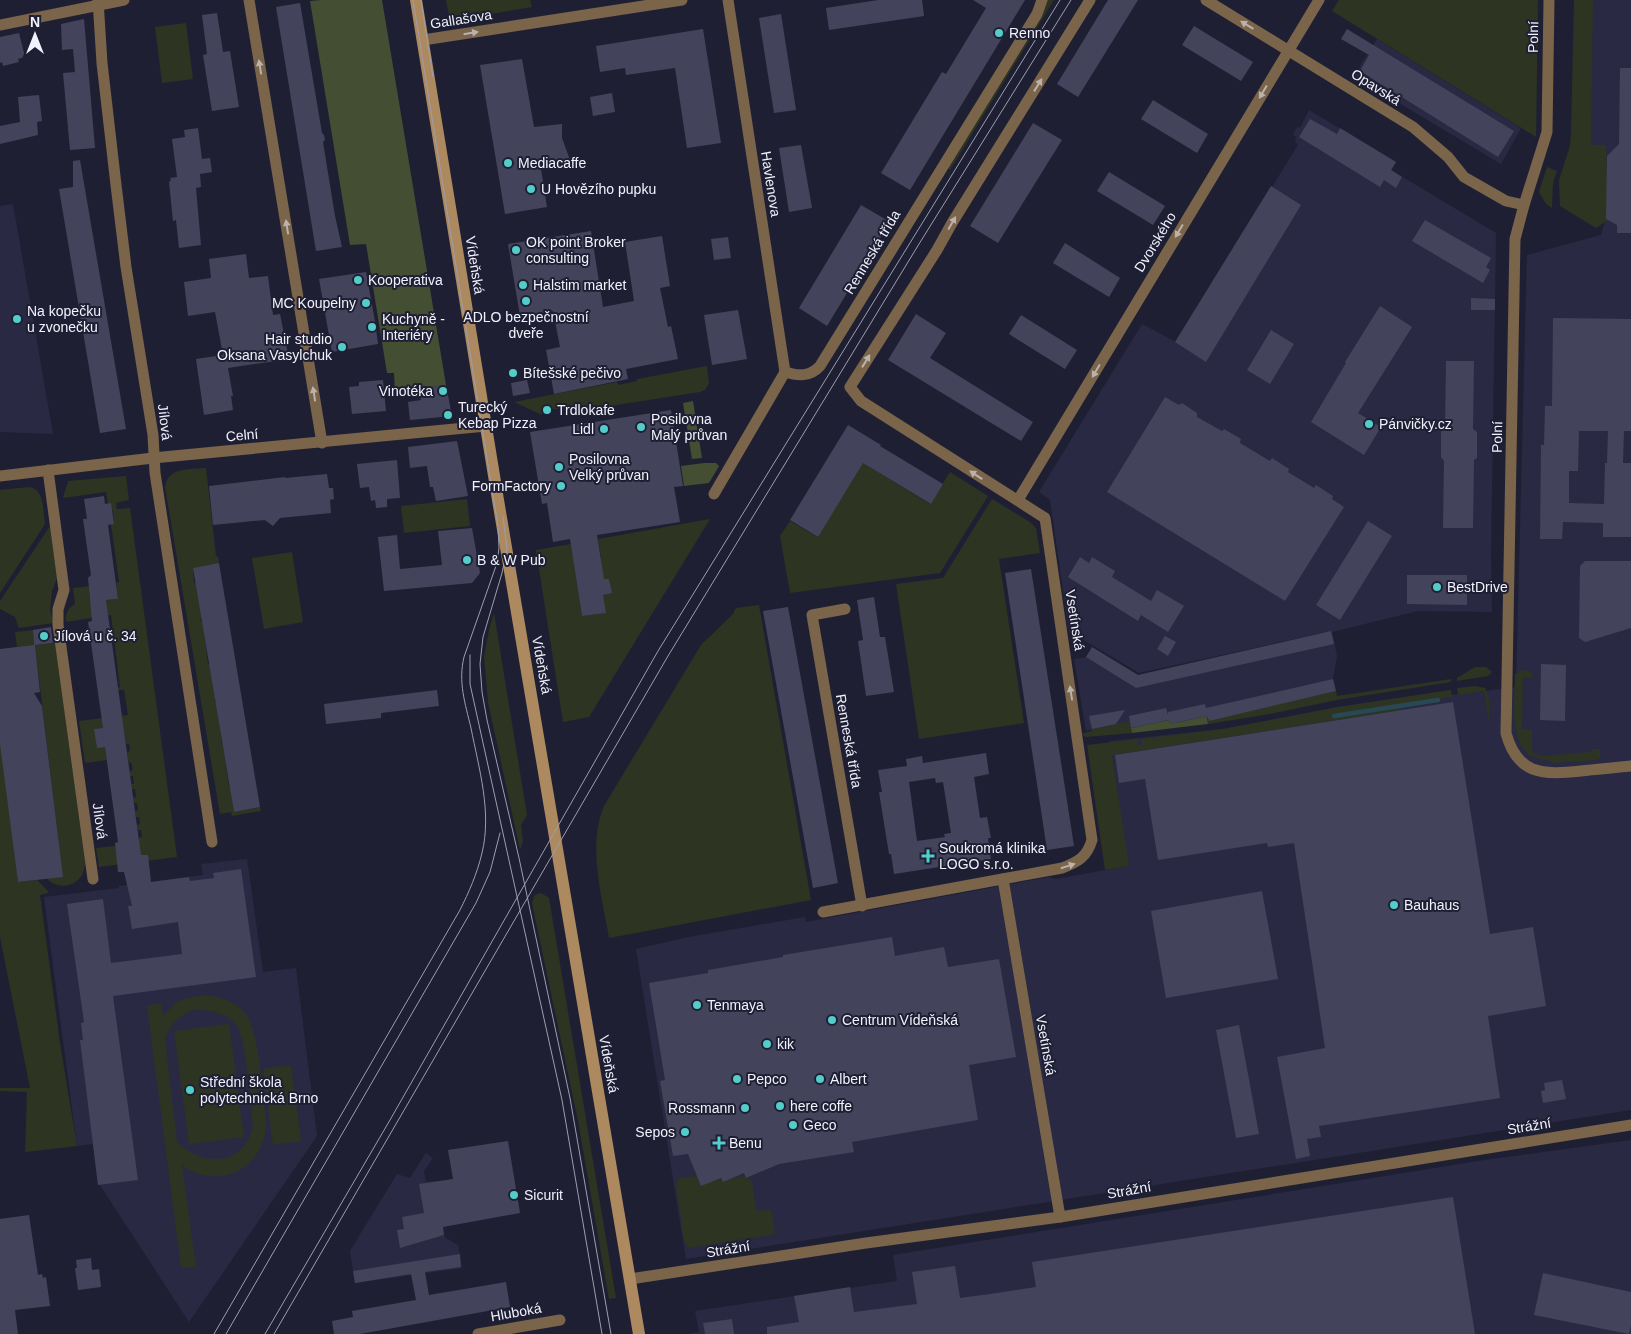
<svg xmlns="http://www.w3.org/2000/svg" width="1631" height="1334" font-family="Helvetica,sans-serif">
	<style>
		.built { fill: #292944 }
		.green { fill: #2e3422; fill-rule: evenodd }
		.forest { fill: #444e32 }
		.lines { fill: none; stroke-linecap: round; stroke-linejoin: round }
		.stream { stroke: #264955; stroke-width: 4.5 }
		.building { fill: #43445b; fill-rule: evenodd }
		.street { stroke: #7a644a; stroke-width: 11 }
		.secondary { stroke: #ad8960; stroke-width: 12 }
		.tram { stroke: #9d9ead; stroke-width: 1 }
		.oneway { fill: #bbb2ac }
		.poi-dot { fill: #53cdca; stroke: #1f1f34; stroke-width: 2 }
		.labels { text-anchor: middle; stroke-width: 4; stroke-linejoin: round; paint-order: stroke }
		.street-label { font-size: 14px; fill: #f1f2fd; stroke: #1f1f34 }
		.poi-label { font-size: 14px; fill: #f1f2fd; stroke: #1f1f34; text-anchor: start }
	</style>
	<rect width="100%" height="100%" fill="#1f1f34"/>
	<g class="built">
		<polygon points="1577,0 1631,0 1631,1110 686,1259 636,949 689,937 805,917 806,922 1049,877 1056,879 1128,866 1110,741 1223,729 1338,707 1451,690 1452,695 1516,687 1527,255 1601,235 1606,217 1583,216"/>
		<polygon points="1377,39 1521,128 1501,164 1354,76"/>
		<polygon points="1309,110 1396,162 1391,170 1496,233 1491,554 1492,612 1418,611 1332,632 1337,656 1333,679 1336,691 1208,720 1207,716 1170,724 1169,720 1130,722 1086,731 1074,659 1086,657 1092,648 1144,679 1331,631 1139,673 1069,631 1050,500 1039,492 1142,324 1176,342 1298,145 1295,141 1296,137 1293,135 1297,127 1300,128"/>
		<polygon points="13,204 53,434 0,432 0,206"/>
		<polygon points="247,859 263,972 296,968 317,1136 189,1322 100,1185 98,1185 93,1144 77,1146 44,897 119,888 119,886 127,885 203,875 201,864"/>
		<polygon points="1631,1140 1631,1334 688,1334 699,1332 695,1311 897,1281 893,1255 1485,1160"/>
		<polygon points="426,1153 433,1158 424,1171 426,1182 435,1181 444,1235 446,1238 458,1245 462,1268 355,1283 350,1251 397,1174 410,1178"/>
	</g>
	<g class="green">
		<polygon points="446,0 530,0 532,7 450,21"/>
		<polygon points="1046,0 1054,0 950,170 947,167"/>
		<polygon points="1339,0 1538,0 1536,137 1332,11"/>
		<polygon points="1574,0 1593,0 1591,145 1606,145 1608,220 1596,228 1560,206 1559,180 1570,146 1571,132"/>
		<polygon points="186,23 193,79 162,83 155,27"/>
		<polygon points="1547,167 1557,171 1553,183 1552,208 1546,204 1539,192"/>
		<polygon points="707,366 709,383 705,390 700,392 578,411 577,406 542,411 542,415 514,402 617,382 618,385 637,381 637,379"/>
		<polygon points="864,461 868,466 930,504 950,472 988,496 940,573 790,593 780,536 790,521 817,537"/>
		<path d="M206 468 216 556 218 557 219 563 193 568 194 583H196L202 618 200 619 203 623 208 664H210L216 699 214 700 217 705 222 745H223L229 786H230L234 812 260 807 261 811 232 816 231 812 220 814 165 487C168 466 190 470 206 468Z"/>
		<path d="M126 476 129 500 116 503 117 509 130 508 177 857 99 867 96 848 115 846 142 837 141 830H138L137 825 140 824 139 817H136L135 811 138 810 137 803H134L133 798 136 797 135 789H132L131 784H134L133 776H130V771L133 770 131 762 129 763 127 752 130 751 129 744H126L123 725 95 729 97 747H105L107 760 85 763 79 721 128 715 124 690H118V688L120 687 111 615 66 622C65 614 68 608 75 604L73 588 91 586 92 590 89 591 90 602 118 599 116 583 119 582 111 524 114 523 113 510 109 511 106 492 63 498 68 481Z"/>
		<path d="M29 487C45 489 43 512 45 524L0 593V490Z"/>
		<polygon points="467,499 470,526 404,533 401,506"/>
		<polygon points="992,499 1030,522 1036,528 1040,553 999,559 1024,723 919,739 896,584 943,578"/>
		<polygon points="710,519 589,717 563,722 536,550 571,544 582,616 605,613 602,595 611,593 609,579 600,580 601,558 598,539"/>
		<polygon points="50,526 57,578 52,591 50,610 54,623 19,628 15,617 0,609 0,601"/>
		<polygon points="292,552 303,622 264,629 252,558"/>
		<path d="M759 605 811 900 609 938C602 896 587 846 604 806L701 645 733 614 736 608Z"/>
		<polygon points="494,613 527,815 521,825 523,841 520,850 488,702 484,657 489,630"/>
		<polygon points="33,630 34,645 17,647 15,632"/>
		<path d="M55 643 85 862C85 885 61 893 46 878L62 871 35 645Z"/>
		<polygon points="1475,667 1486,667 1492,672 1488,676 1457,681 1457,678"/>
		<path d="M1523 670 1529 671 1534 677H1523L1522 729 1532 730V752L1540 756 1591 752 1592 749H1600V758L1597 760 1552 763 1551 761C1545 760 1534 758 1530 755 1508 741 1515 697 1515 674Z"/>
		<polygon points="1451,679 1451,682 1337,700 1270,714 1208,724 1208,720 1336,691 1337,696"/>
		<polygon points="1475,686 1485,688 1489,699 1489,723 1484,691 1458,695 1457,688"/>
		<polygon points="1451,690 1452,697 1331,716 1332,718 1401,707 1402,710 1112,755 1129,866 1105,870 1087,745 1138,739 1138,745 1141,745 1141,739 1223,729 1338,707"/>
		<polygon points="1130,721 1132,733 1086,737 1081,734 1092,731 1092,729"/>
		<polygon points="0,735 18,882 37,880 48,891 48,893 40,895 60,1043 77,1146 25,1152 27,1092 0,1091 0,1088 30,1088 0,937"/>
		<polygon points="539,893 543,894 549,898 616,1298 609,1299 578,1121 532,903 534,896"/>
		<path d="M207 995C223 998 238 1002 247 1016 259 1033 263 1099 266 1123 266 1168 217 1192 182 1165L196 1267 181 1268 147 1005 161 1004 163 1016C179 998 183 998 207 995ZM195 1009C211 1011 227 1012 237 1026 246 1037 251 1107 253 1125 246 1166 203 1168 177 1142L165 1039C170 1024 181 1015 195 1009Z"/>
		<polygon points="229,1024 244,1137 189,1144 174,1031"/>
		<polygon points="291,1065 301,1141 273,1145 263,1069"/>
		<polygon points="696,1176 713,1181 744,1176 752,1181 756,1211 771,1209 775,1234 688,1248 684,1241 676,1184 679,1178"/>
	</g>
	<g class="forest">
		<polygon points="321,0 382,0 446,385 395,392 394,373 387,373 366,244 350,245 310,1"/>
		<polygon points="693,401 702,458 692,459 683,403"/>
		<polygon points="704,463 716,463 719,466 709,483 684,486 681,466"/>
		<polygon points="1207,716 1208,724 1132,733 1131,728 1169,720 1170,724"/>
	</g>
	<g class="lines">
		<polyline class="stream" points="1334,716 1438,700"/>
	</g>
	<g class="building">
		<polygon points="878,0 922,0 924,16 829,30 826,8"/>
		<polygon points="973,0 1025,0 910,190 881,173 942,72 946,74 986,8"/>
		<polygon points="1108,0 1138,0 1078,97 1057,84"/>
		<polygon points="300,3 322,133 324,135 325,140 323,142 335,216 342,247 316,251 276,7"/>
		<polygon points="217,13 223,52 230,51 239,107 212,111 203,55 207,54 202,15"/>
		<polygon points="781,14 796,110 774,113 759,18"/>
		<polygon points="84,19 95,148 70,150 63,73 75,72 73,49 62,50 61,24"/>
		<polygon points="1194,26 1253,62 1241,81 1182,45"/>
		<polygon points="703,29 721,143 687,148 675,68 626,75 625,68 600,72 596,46"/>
		<polygon points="1347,29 1514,131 1498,157 1360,71 1369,55 1341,39"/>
		<polygon points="19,33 25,57 18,59 19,62 3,66 2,62 0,63 0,37"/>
		<polygon points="522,59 534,127 562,124 562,138 570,160 541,169 547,207 505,214 480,65"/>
		<polygon points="1620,68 1631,68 1631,233 1617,233 1617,225 1606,219 1607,156 1619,144"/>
		<polygon points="612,93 615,112 593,116 590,97"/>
		<polygon points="39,95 42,121 37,122 38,135 0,144 0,126 20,122 18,97"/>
		<polygon points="1153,100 1208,134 1197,153 1141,119"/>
		<polygon points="1310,119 1337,134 1340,128 1396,162 1391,170 1402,177 1396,188 1384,180 1380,187 1299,137"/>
		<polygon points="1033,123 1062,140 998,243 970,226"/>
		<polygon points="198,128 202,159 210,158 212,172 200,174 201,187 196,188 201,245 179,248 176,220 173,221 169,182 171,180 170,178 177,177 172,139 185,137 184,130"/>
		<polygon points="801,145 812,208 789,212 779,148"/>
		<polygon points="80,160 126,429 100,433 59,189 73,187 73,161"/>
		<polygon points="1109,172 1165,206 1153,225 1097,191"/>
		<polygon points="1271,186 1301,205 1206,362 1175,342"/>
		<polygon points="861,205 890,222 827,326 799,308"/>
		<polygon points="1425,220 1491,258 1486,267 1490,270 1483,283 1412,241"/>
		<polygon points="591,231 603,307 634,301 625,242 662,236 670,286 660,288 668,327 671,326 678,359 626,369 628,379 554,394 546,350 560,347 553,311 520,316 508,244"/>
		<polygon points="728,237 731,258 714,260 711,239"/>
		<polygon points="1065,243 1120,278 1109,297 1053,263"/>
		<polygon points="246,254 249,278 268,276 273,315 280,314 289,359 228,368 233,396 231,396 233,410 204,415 196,359 223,355 215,312 188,316 184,282 211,278 209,259"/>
		<polygon points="366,272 375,321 378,344 332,352 319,279"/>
		<polygon points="1471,298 1495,299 1495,310 1471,310"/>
		<polygon points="1380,306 1412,327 1358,413 1381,427 1364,455 1311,422 1346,363 1345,362"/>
		<polygon points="738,310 747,359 712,365 704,315"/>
		<polygon points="916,314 946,333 930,358 1033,422 1021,441 888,360"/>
		<polygon points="1021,315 1077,350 1065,369 1009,334"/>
		<path d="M1553 318 1631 319V431H1624L1623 463H1631V537H1603V523L1563 522 1562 539H1540L1541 445H1544L1545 406H1552ZM1579 431H1608L1607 463H1605L1604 504 1569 503V471H1578Z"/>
		<polygon points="1271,330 1294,344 1270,384 1247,370"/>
		<polygon points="1446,361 1474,361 1473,429 1477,432 1477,458 1474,460 1473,528 1443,528 1444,461 1441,457 1441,432 1445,428"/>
		<polygon points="383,380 386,411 352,414 349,387 359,386 359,382"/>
		<polygon points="527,380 530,393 513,396 511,383"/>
		<polygon points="446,385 452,416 410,420 408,402 421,400 419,389"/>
		<polygon points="1165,397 1179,405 1182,403 1197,413 1197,417 1222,431 1224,429 1241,439 1240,443 1270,461 1272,458 1289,469 1288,472 1314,488 1316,485 1333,496 1332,499 1344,507 1285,601 1107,492"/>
		<polygon points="671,410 683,486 674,487 680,522 597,535 604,579 609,579 612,593 603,595 606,613 582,616 570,539 553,542 547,503 542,504 530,432"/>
		<polygon points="848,425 881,445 880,446 943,484 931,504 863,463 818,537 790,520"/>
		<polygon points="457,441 468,496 436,501 433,487 430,487 427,466 410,468 408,447"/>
		<polygon points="397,460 400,498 387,499 387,507 376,508 375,500 371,501 369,487 360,488 357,464"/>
		<polygon points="327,474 329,488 333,488 334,499 330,500 331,513 280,518 273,526 265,520 213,525 209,486 285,477 285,478"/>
		<polygon points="104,496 105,504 111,503 114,524 108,525 118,599 106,600 141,855 148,855 151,882 189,877 190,881 214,878 213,873 241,869 256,977 113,996 138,1180 98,1185 80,1040 83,1040 81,1023 84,1022 67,904 103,899 111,963 182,954 178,922 132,929 128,906 132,906 124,872 118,872 115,843 118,842 105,747 97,748 94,729 103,728 88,622 92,621 88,578 91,575 83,519 87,519 84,499"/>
		<polygon points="1368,521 1392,536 1340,620 1316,605"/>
		<polygon points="472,528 480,573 472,583 384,591 378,537 397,535 400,569 442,565 438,531"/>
		<polygon points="1080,557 1089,563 1092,557 1115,571 1112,577 1151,601 1157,590 1184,606 1168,632 1141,615 1138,621 1068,577"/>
		<polygon points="1585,561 1631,561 1631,628 1585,642 1579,638 1580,566"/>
		<polygon points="219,563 260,807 234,812 193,568"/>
		<polygon points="1031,569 1074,846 1047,850 1005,573"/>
		<polygon points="1407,575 1467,575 1467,605 1407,604"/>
		<polygon points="874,597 880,637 885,637 894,692 866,696 858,641 863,640 857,600"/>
		<polygon points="788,607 838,883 813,888 763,611"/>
		<polygon points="51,627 53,643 35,645 40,692 34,693 42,706 63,877 18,882 0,744 0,649 34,645 33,630"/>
		<polygon points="1331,631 1334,644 1136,688 1086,657 1092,647 1138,675"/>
		<polygon points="1165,636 1176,642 1168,656 1157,649"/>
		<polygon points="1541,664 1566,665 1565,721 1540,720"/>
		<polygon points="1333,679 1336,691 1209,721 1207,716 1170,724 1169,720 1131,728 1129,716 1166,708 1168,715 1168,712 1205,704 1206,708"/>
		<polygon points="437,690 439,706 381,713 381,718 326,724 324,704"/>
		<polygon points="1453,702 1490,934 1533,927 1546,1006 1488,1016 1500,1098 1319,1126 1321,1137 1307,1139 1310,1156 1296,1159 1277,1057 1325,1048 1294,843 1268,847 1267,843 1158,860 1145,779 1119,783 1115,755"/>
		<polygon points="1125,710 1116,724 1092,729 1089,716"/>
		<path d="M986 753 989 774 974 777 980 818 987 817 991 838H988L991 859 894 874 891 854H889L879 792H882L878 770 907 766 906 759 922 756 923 763ZM935 778 936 783 943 782 951 833 944 834 945 837 917 841 909 782Z"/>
		<polygon points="1262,891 1278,979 1166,998 1151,911"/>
		<polygon points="892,937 895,956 944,947 948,967 999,959 1016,1057 969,1065 978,1120 852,1142 854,1152 779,1164 746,1178 744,1173 723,1182 721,1178 701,1186 688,1154 673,1156 660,1081 665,1080 649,983 708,973 708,970 783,957 783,955"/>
		<polygon points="1239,1025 1259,1134 1236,1138 1216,1030"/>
		<polygon points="1562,1080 1566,1099 1543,1103 1541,1091 1545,1090 1544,1083"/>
		<polygon points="508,1141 520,1213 443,1227 444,1235 400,1248 397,1230 404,1229 402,1217 424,1213 419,1184 453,1179 448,1150"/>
		<polygon points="1453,1197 1475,1334 767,1334 767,1327 799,1322 794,1296 850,1287 854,1312 917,1304 912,1272 955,1266 960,1298 990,1294 1036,1287 1032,1262"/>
		<polygon points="29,1215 38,1275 42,1274 43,1278 46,1277 50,1306 15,1310 18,1334 0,1334 0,1219"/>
		<polygon points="460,1254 461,1267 425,1272 429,1295 506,1282 510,1307 360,1334 334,1334 332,1321 353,1317 352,1311 416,1300 411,1274 355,1283 353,1271"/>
		<polygon points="91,1258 92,1270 99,1269 101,1287 78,1290 75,1268 77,1268 76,1260"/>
		<polygon points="1543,1273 1631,1292 1631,1325 1629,1334 1534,1315"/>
		<polygon points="732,1319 734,1334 705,1334 703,1323"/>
	</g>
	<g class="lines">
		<g class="street">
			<polyline points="98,0 102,63 116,185 126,267 153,435 155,473 212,842"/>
			<polyline points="249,0 322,443"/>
			<polyline points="728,0 785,372"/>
			<polyline points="1206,0 1413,127 1448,157 1464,177 1506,201 1524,205"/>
			<path d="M1549 0 1547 132 1524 205 1515 239 1506 733C1517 775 1543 775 1581 771 1598 769 1614 768 1631 766"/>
			<polyline points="0,25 124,0"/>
			<polyline points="423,40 682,0"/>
			<path d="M785 372C798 376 810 377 820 366L1037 14 1042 0"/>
			<polyline points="48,470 64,590 58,609 58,625 93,879"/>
			<polyline points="0,476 153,458 486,426"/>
			<polyline points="714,494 785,372"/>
			<polyline points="1018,500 1319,0"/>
			<polyline points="845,609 812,615 862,906"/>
			<polyline points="1003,879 1060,1217"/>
			<path d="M823 912 1062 868C1078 862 1087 857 1092 840L1045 518 861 401 850 387 937 250 952 223 1090 0"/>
			<polyline points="630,1279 866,1243 1060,1217 1631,1125"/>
			<polyline points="478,1334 560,1320"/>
		</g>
		<polyline class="secondary" points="416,0 498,500 639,1334"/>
		<g class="tram">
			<polyline points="421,0 433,77"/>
			<polyline points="503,516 507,549 502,573 483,637 480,664 482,692 487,720 519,858 570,1098 611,1334"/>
			<polyline points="470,655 470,684 562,1100 602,1334"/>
			<path d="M214 1334 460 910C469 892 477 874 482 853 492 812 479 769 471 728 465 703 458 682 464 657L497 563 499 548 498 526 413 0"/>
			<polyline points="226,1334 476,903 490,872 500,833"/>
			<polyline points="265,1334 390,1120 658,651 1060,0"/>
			<polyline points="274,1334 668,656 919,244 1071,0"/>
		</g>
	</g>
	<defs><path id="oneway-solid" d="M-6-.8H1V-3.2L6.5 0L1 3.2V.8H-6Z" transform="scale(1.25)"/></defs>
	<g class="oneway">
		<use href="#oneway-solid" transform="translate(1247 25) rotate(-149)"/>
		<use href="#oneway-solid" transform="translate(471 33) rotate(-9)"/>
		<use href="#oneway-solid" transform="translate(260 67) rotate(-99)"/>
		<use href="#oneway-solid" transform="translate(1038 85) rotate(-58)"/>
		<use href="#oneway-solid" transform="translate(1263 92) rotate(121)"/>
		<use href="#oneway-solid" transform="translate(952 223) rotate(-60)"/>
		<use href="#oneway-solid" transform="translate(287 227) rotate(-99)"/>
		<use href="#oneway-solid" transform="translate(1179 231) rotate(121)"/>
		<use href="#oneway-solid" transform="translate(866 361) rotate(-58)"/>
		<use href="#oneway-solid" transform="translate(1096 371) rotate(121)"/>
		<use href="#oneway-solid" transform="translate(314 394) rotate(-99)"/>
		<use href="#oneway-solid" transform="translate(976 475) rotate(-147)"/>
		<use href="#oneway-solid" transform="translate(1071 693) rotate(-99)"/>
		<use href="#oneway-solid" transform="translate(1068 866) rotate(-17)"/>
	</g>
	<g class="poi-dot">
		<circle cx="999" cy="33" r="5"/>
		<circle cx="508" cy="163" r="5"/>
		<circle cx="531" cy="189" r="5"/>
		<circle cx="516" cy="250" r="5"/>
		<circle cx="358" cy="280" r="5"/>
		<circle cx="523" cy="285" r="5"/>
		<circle cx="526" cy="301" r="5"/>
		<circle cx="366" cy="303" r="5"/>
		<circle cx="17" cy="319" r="5"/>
		<circle cx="372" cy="327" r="5"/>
		<circle cx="342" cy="347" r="5"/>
		<circle cx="513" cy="373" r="5"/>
		<circle cx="443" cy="391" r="5"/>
		<circle cx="547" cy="410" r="5"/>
		<circle cx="448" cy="415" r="5"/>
		<circle cx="1369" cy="424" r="5"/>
		<circle cx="641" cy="427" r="5"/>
		<circle cx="604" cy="429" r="5"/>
		<circle cx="559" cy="467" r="5"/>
		<circle cx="561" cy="486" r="5"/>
		<circle cx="467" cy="560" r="5"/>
		<circle cx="1437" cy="587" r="5"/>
		<circle cx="44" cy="636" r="5"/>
		<path d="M925.5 848.5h5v5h5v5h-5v5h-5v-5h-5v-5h5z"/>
		<circle cx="1394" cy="905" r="5"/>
		<circle cx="697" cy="1005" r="5"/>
		<circle cx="832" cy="1020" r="5"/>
		<circle cx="767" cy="1044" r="5"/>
		<circle cx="737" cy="1079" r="5"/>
		<circle cx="820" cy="1079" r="5"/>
		<circle cx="190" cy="1090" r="5"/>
		<circle cx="780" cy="1106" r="5"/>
		<circle cx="745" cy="1108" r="5"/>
		<circle cx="793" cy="1125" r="5"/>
		<circle cx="685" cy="1132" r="5"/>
		<path d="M716.5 1135.5h5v5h5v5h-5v5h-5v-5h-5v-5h5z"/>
		<circle cx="514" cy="1195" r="5"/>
	</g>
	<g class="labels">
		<g class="street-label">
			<text transform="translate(461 19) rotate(-9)" y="5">Gallašova</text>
			<text transform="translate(1533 37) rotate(-89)" y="5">Polní</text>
			<text transform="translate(1376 87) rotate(32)" y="5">Opavská</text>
			<text transform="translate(771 184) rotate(81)" y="5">Havlenova</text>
			<text transform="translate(1155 242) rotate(-59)" y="5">Dvorského</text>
			<text transform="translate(872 252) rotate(-59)" y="5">Renneská třída</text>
			<text transform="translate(475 265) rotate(81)" y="5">Vídeňská</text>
			<text transform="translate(165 422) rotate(83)" y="5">Jílová</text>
			<text transform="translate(242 435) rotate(-5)" y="5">Celní</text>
			<text transform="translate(1497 437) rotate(-89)" y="5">Polní</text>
			<text transform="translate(1075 620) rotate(81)" y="5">Vsetínská</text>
			<text transform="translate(542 665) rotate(80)" y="5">Vídeňská</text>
			<text transform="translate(849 741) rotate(80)" y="5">Renneská třída</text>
			<text transform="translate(100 821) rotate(82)" y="5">Jílová</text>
			<text transform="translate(1046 1045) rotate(80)" y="5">Vsetínská</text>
			<text transform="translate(609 1064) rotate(80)" y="5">Vídeňská</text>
			<text transform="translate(1529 1126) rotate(-9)" y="5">Strážní</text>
			<text transform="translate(1129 1190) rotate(-10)" y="5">Strážní</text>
			<text transform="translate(728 1249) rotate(-9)" y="5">Strážní</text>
			<text transform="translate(516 1312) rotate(-10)" y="5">Hluboká</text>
		</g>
		<g class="poi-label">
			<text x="1009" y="38">Renno</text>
			<text x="518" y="168">Mediacaffe</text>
			<text x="541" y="194">U Hovězího pupku</text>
			<text x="526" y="247">OK point Broker<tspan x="526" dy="16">consulting</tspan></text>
			<text x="368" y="285">Kooperativa</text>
			<text x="533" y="290">Halstim market</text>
			<text x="356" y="308" text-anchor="end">MC Koupelny</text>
			<text x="27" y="316">Na kopečku<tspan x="27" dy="16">u zvonečku</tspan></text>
			<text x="526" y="322" text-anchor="middle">ADLO bezpečnostní<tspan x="526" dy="16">dveře</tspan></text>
			<text x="382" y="324">Kuchyně -<tspan x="382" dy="16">Interiéry</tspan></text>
			<text x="332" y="344" text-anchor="end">Hair studio<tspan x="332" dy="16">Oksana Vasylchuk</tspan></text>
			<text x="523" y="378">Bítešské pečivo</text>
			<text x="433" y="396" text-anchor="end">Vinotéka</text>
			<text x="458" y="412">Turecký<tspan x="458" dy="16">Kebap Pizza</tspan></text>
			<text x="557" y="415">Trdlokafe</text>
			<text x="651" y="424">Posilovna<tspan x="651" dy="16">Malý průvan</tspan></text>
			<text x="1379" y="429">Pánvičky.cz</text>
			<text x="594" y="434" text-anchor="end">Lidl</text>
			<text x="569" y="464">Posilovna<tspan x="569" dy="16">Velký průvan</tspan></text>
			<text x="551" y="491" text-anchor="end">FormFactory</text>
			<text x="477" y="565">B &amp; W Pub</text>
			<text x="1447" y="592">BestDrive</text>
			<text x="54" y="641">Jílová u č. 34</text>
			<text x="939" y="853">Soukromá klinika<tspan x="939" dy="16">LOGO s.r.o.</tspan></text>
			<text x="1404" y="910">Bauhaus</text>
			<text x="707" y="1010">Tenmaya</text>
			<text x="842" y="1025">Centrum Vídeňská</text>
			<text x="777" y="1049">kik</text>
			<text x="747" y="1084">Pepco</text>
			<text x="830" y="1084">Albert</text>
			<text x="200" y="1087">Střední škola<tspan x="200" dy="16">polytechnická Brno</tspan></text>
			<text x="790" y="1111">here coffe</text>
			<text x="735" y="1113" text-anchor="end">Rossmann</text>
			<text x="803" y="1130">Geco</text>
			<text x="675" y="1137" text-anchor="end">Sepos</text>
			<text x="729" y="1148">Benu</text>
			<text x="524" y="1200">Sicurit</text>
		</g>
	</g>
	<g transform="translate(35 35)" stroke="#1f1f34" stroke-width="4" paint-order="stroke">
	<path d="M0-4L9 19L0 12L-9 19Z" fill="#f1f2fd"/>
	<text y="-8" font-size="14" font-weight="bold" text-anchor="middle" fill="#f1f2fd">N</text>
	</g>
</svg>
